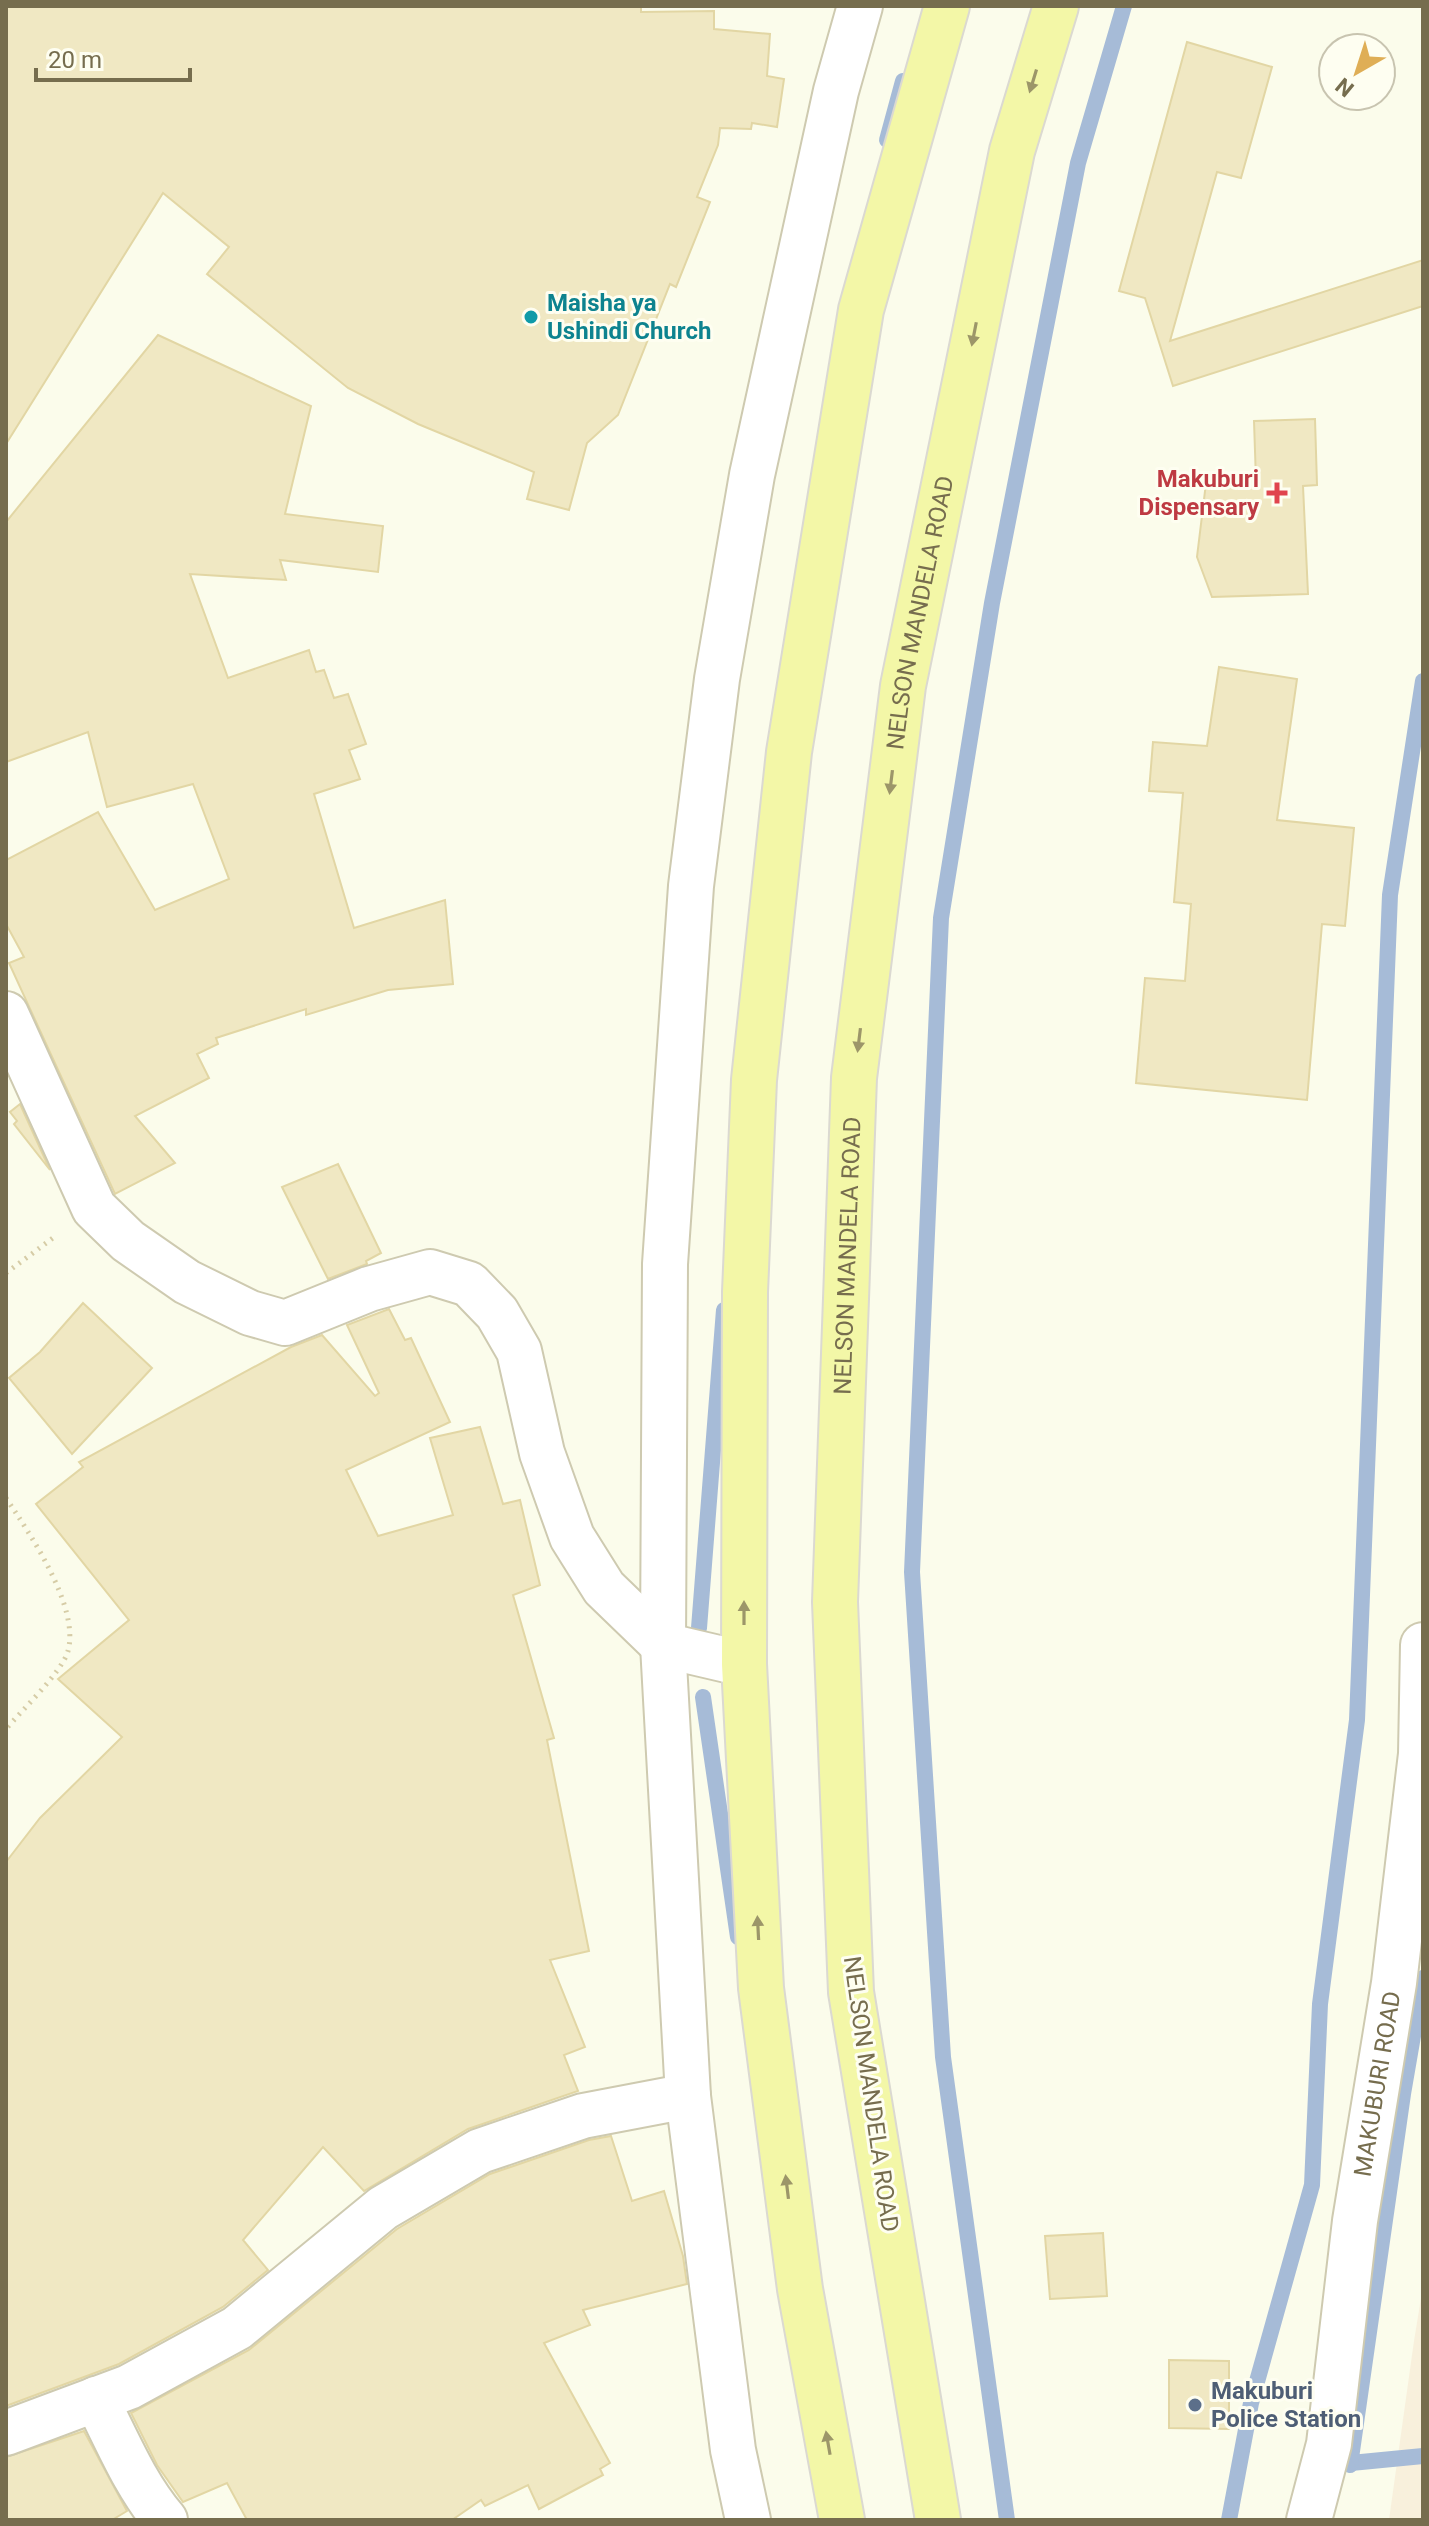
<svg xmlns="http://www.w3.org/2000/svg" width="1429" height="2526" font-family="Roboto,sans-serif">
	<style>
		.commercial { fill: #f8f0dc }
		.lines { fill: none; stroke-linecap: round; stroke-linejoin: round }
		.stream { stroke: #a6bbd7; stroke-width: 16 }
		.building { fill: #f0e8c3; stroke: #e2d6a4; stroke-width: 2 }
		.minor-casing { stroke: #cecab0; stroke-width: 48 }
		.tertiary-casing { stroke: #cecab0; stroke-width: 48 }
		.primary-casing { stroke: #dbd9d1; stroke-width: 48 }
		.path { stroke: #d6cca6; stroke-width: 5; stroke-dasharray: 2 6; stroke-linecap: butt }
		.minor { stroke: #fff; stroke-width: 44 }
		.tertiary { stroke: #fff; stroke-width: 44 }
		.primary { stroke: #f3f7a7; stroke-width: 44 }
		.oneway { fill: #9c9669 }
		.culture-dot { fill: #0f9aa8; stroke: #fefef1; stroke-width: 3 }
		.health-dot { fill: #e0444e; stroke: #fefef1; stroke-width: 3 }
		.service-dot { fill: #5c6f8a; stroke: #fefef1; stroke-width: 3 }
		.labels { text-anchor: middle; stroke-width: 6; stroke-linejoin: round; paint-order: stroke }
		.culture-label { font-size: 24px; font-weight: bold; fill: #0d838f; stroke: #fefef1; text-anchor: start }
		.health-label { font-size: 24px; font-weight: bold; fill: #be3a42; stroke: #fefef1; text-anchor: end }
		.street-label { font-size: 24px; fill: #766d4e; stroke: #fefef1 }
		.service-label { font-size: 24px; font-weight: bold; fill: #4e5e75; stroke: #fefef1; text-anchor: start }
	</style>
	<rect width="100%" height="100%" fill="#fbfceb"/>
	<polygon class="commercial" points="1423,2286 1423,2520 1389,2520 1414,2341"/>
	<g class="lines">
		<g class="stream">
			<polyline points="887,140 903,81"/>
			<polyline points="699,1628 724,1310"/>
			<polyline points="703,1697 738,1937"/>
			<polyline points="1351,2463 1423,2456"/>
			<polyline points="1350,2465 1403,2094 1423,1978"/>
			<polyline points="1007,2520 943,2057 912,1572 941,918 992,603 1078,163 1124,6"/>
			<polyline points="1229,2520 1251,2403 1312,2185 1320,2004 1357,1720 1390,895 1423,681"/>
		</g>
	</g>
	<g class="building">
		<polygon points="6,6 601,6 641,7 641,12 714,11 714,29 770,34 767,76 784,79 777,127 752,123 751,129 720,128 718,145 697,197 710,202 676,287 670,284 618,415 587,443 569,510 527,499 534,472 418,424 348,388 207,274 229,247 163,193 6,444"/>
		<polygon points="1187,42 1272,67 1241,178 1217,172 1170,341 1423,260 1423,306 1173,386 1145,298 1119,291"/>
		<polygon points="158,335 311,406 285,514 383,526 378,572 280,560 286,580 190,574 228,678 309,650 316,672 324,670 334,698 348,694 366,744 349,750 360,779 314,794 354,928 445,900 453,984 388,990 306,1015 306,1009 216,1038 218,1044 197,1054 209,1078 135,1116 175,1163 115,1194 9,963 24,957 6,924 6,860 98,812 155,910 229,879 193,784 107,807 88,732 6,762 6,522"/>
		<polygon points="1315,419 1317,485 1303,486 1308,594 1212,597 1197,557 1206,483 1256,481 1254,421"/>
		<polygon points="1219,667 1297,679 1277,820 1354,828 1345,926 1322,924 1307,1100 1136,1083 1145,978 1185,981 1191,904 1174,902 1183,793 1149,791 1153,742 1207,746"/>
		<polygon points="20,1104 50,1170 14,1124 17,1121 10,1112"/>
		<polygon points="338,1164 381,1253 366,1261 367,1264 328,1279 282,1187"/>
		<polygon points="83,1303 152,1368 72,1454 9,1378 40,1352"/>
		<polygon points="389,1309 405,1340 411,1338 450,1422 346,1470 378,1536 453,1515 430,1438 480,1427 503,1504 520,1500 540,1585 513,1595 554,1738 547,1740 589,1951 550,1960 585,2047 564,2055 578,2091 468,2129 364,2191 323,2147 243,2240 268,2270 223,2307 119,2364 6,2406 6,1862 40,1818 122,1737 58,1679 129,1620 36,1504 83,1467 79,1462 291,1347 322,1335 375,1396 379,1393 347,1325"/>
		<polygon points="611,2136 632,2201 664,2191 683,2256 687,2284 583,2310 590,2325 544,2343 610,2463 600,2469 603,2475 539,2509 528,2485 485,2506 481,2500 452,2520 247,2520 227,2483 183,2502 157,2465 131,2413 249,2350 397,2229 490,2174 589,2140"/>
		<polygon points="1103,2233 1107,2296 1050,2299 1045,2236"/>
		<polygon points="1169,2360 1229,2361 1229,2429 1169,2428"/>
		<polygon points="84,2431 127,2511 112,2520 6,2520 6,2457"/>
	</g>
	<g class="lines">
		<defs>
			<g id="minor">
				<polyline points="6,1014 94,1208 128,1241 187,1282 250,1313 285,1323 369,1289 430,1272 469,1284 497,1313 519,1351 542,1453 572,1537 604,1588 663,1645 744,1664"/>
				<path d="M96 2399C117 2440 135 2485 165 2520"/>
				<polyline points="6,2433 129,2387 237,2328 383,2208 480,2151 583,2116 688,2096"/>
				<polyline points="748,2520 733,2450 688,2096 663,1645 665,1264 691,886 717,679 752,475 836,91 860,6"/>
			</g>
			<g id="tertiary">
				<path id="s1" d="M1309 2520 1329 2444 1355 2221 1394 1983 1421 1754 1423 1645"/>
			</g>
			<g id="primary">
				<polyline points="842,2520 800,2289 761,1988 744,1664 745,1292 754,1080 789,752 861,310 947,6"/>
				<path id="s2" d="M938 2520 851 1992 835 1602 854 1078 903 686 1012 151 1056 6"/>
			</g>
		</defs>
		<use href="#minor" class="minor-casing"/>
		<use href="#tertiary" class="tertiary-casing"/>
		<use href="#primary" class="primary-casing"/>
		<g class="path">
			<polyline points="6,1273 57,1235"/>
			<path d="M6 1498C30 1534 80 1607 68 1651 62 1672 22 1710 6 1729"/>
		</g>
		<use href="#minor" class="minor"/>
		<use href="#tertiary" class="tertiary"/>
		<use href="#primary" class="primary"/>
	</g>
	<defs><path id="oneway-solid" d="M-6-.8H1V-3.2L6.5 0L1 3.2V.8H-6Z" transform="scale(2)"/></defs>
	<g class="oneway">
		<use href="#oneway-solid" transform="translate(1033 81) rotate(107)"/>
		<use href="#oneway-solid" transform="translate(974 334) rotate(101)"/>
		<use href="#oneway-solid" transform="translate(891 782) rotate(97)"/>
		<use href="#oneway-solid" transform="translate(859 1040) rotate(97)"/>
		<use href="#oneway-solid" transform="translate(744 1613) rotate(-90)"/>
		<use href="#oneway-solid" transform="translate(758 1928) rotate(-93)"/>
		<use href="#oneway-solid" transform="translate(787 2187) rotate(-97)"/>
		<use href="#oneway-solid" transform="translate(828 2443) rotate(-100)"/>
	</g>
	<circle class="culture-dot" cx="531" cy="317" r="8"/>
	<path class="health-dot" d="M1273 481h8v8h8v8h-8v8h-8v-8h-8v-8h8z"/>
	<circle class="service-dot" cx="1195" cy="2405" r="8"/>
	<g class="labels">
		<g class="culture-label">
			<text x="547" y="311">Maisha ya<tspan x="547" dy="28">Ushindi Church</tspan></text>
		</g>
		<g class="health-label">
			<text x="1259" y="487">Makuburi<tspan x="1259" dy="28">Dispensary</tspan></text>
		</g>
		<g class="street-label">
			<text dy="8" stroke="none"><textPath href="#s2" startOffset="1920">NELSON MANDELA ROAD</textPath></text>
			<text dy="8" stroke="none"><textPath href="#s2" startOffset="1272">NELSON MANDELA ROAD</textPath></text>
			<text dy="8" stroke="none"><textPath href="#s1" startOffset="442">MAKUBURI ROAD</textPath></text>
			<text transform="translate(871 2094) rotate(82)" y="8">NELSON MANDELA ROAD</text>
		</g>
		<g class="service-label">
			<text x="1211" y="2399">Makuburi<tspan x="1211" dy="28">Police Station</tspan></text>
		</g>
	</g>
	<rect width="1429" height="2526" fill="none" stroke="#766d4e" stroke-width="16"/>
	<g transform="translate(1357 72) rotate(219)"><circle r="38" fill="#fefef1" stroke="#c8c4b0" stroke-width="2"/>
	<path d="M0-6L14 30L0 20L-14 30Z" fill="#dfae56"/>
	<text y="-12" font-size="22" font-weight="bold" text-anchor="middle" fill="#766d4e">N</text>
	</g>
	<path d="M36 68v12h154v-12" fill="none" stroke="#766d4e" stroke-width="4"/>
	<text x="48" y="68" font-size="24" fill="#766d4e" stroke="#fefef1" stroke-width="6" paint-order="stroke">20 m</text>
</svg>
